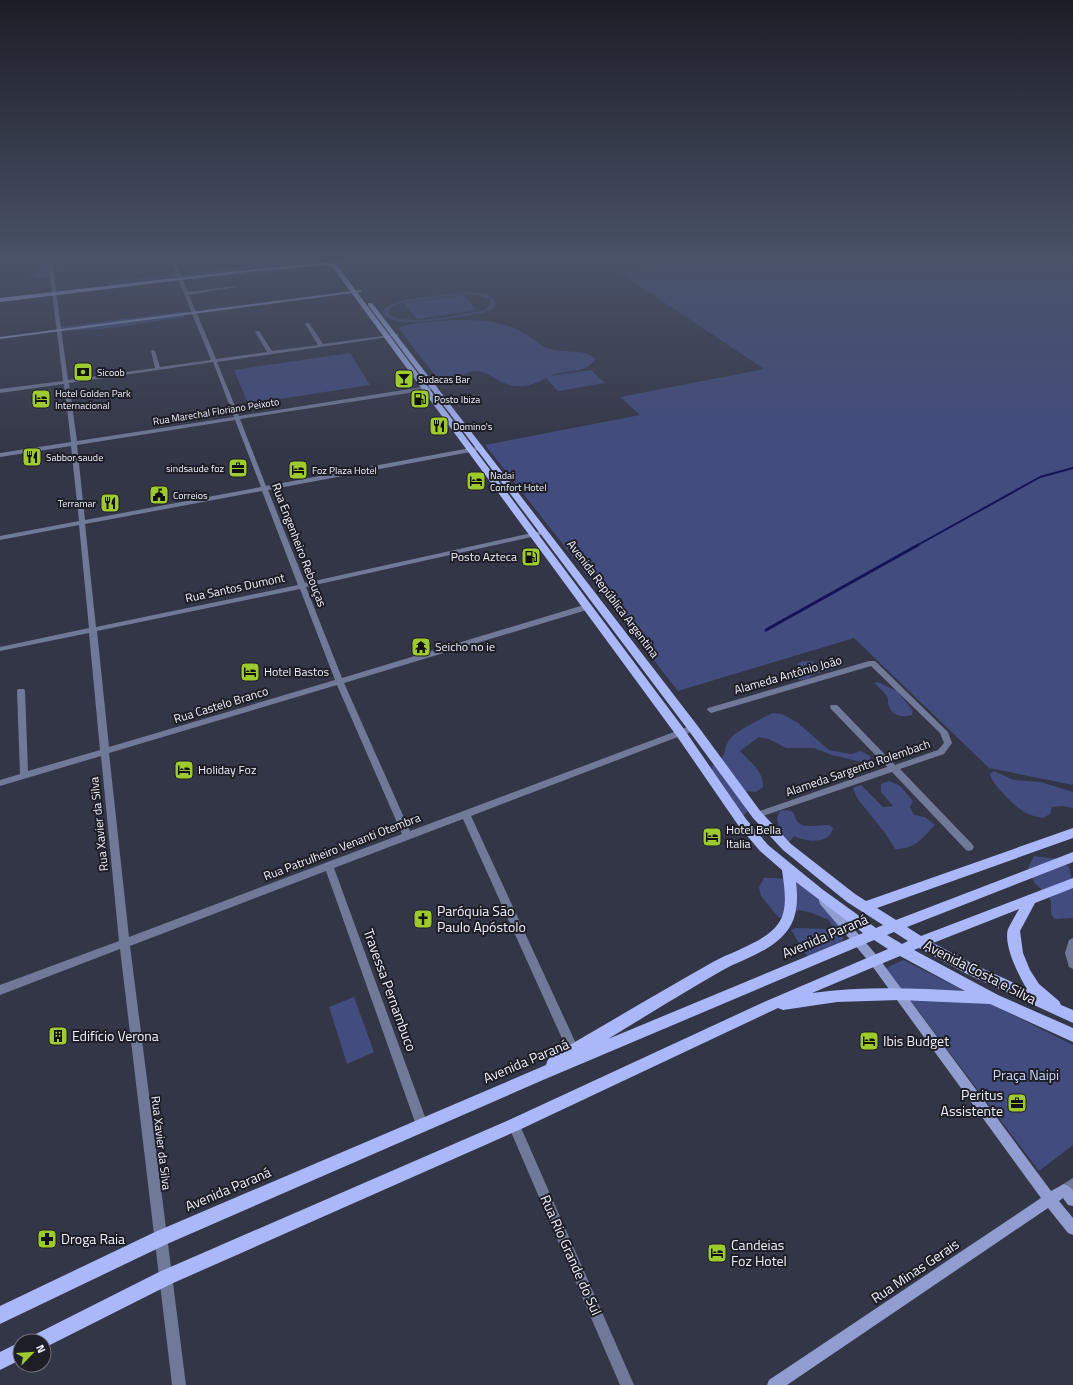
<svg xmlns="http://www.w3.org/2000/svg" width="1073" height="1385" font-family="'Titillium Web',sans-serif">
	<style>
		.green { fill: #424c7f; fill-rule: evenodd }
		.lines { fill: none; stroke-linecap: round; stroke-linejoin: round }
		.stream-far1 { stroke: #141353; stroke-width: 2 }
		.stream { stroke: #141353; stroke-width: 3 }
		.street { fill: #717999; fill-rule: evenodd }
		.secondary { fill: #919dd0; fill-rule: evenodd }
		.primary { fill: #aab8fa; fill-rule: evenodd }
		.labels { text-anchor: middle; stroke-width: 4; stroke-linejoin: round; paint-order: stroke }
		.far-poi-label { font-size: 10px; fill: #eef0fb; stroke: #1d1e26; text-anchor: start }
		.far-street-label { font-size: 10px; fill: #eef0fb; stroke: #1d1e26 }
		.street-label { font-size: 12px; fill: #eef0fb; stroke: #1d1e26 }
		.poi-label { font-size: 12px; fill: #eef0fb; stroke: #1d1e26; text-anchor: start }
		.near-poi-label { font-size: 14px; fill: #eef0fb; stroke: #1d1e26; text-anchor: start }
		.near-street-label { font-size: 14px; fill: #eef0fb; stroke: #1d1e26 }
		.near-park-label { font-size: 14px; fill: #ccd6fe; stroke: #1d1e26 }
	</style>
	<rect width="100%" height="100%" fill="#333646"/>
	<g class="green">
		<polygon points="38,260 64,260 58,263 64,264 61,266 64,268 65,270 63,271 51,273 51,276 50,277 39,279 30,277 37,272 35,270 45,267 38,266 41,262"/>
		<polygon points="290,260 312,262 312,264 281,268 275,271 259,274 207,277 196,280 192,279 171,278 171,276 191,273 203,269 241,267 244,265 254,264 258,261 275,264"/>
		<polygon points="684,260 1073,260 1073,785 989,768 854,638 678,691 485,445 640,415 620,397 764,369 616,270"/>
		<path d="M161 276H169V278C157 282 117 289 106 284L114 281Z"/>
		<path d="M463 293C473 292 494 292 496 304L491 310 483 313C464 315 391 333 383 312 387 297 447 295 463 293ZM464 294 477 295 489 299 491 304 486 309 480 311C463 314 397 329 388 312L391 307 400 303Z"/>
		<polygon points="463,295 478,310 417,319 404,303"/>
		<path d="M188 311 184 317C144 323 101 332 60 330V327Z"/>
		<path d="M469 320C492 321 507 323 527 335 537 341 542 348 554 350 566 353 587 349 595 359 586 375 564 369 550 376L591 370 605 383 558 391 546 378C531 386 519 390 502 382 492 378 487 371 476 371 463 371 454 383 441 383L399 329C406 321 456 320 469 320Z"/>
		<polygon points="350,353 370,385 248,404 234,370"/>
		<polygon points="803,661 811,661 819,665 835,662 843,666 812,675 808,679 799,680 797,675 797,664"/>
		<path d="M878 682 897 691 913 711 912 715C902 718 892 716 888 704 888 702 888 700 888 698 885 692 878 687 874 683Z"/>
		<path d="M773 713 782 714 798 723 829 750 851 754 861 751 870 756 872 763 862 762 832 755 814 748H786L769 739 759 737 740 751C751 763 763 770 763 787L756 792 744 791 747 812 744 815H739L711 773 712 766C730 755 721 751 730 739 736 731 764 717 773 713Z"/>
		<path d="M994 771 1014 780 1041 782 1073 792V808L1062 806 1052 807 1050 814 1043 818C1036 817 1030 815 1024 812 1015 806 992 785 990 774Z"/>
		<path d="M889 781 900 786 913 801 910 807 914 815 925 817 935 825C921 839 916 849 895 849L885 833 857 798 853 788 861 785 883 807 893 806 881 792V784Z"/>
		<path d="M787 810 793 812C795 815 795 819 797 821 803 830 821 824 829 825L833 828C830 845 805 842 794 836L790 841 785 840 780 831 777 818 780 811Z"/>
		<polygon points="1034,856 1059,859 1069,867 1073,885 1073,918 1055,919 1051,914 1051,900 1048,896 1034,882 1028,868"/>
		<path d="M764 878C775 877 794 880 804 886 817 894 844 924 843 940L832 950 808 957 791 930 796 928 828 929 832 926 829 920 812 913 799 910 779 918 761 896 759 887Z"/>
		<polygon points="903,960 1073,1045 1073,1145 1039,1171 886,968"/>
		<polygon points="354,997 374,1052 347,1064 329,1007"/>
	</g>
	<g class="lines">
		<polyline class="stream-far1" points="916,546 1040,477 1073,468"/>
		<polyline class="stream" points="766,630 918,545"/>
		<g class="street">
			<polygon points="0,260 4,260 0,262"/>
			<path d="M48 260H52L68 380 155 368 151 351 153 350 155 351 160 367 211 360 170 260H174L188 292 234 286 236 287 189 295 216 359 267 352 255 332 257 331H259L272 351 318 345 305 324 307 323H309L323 344 398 334V336H396L217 362 239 416 435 385 438 387 435 389 240 419 266 486 481 446 484 448 481 450 268 490 305 583 545 530 548 532 545 534 306 587 342 678 584 605H587L591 607 590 609 344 683 410 831 690 726H696L697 728 696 730 471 816 579 1050 577 1054 573 1055 569 1054 463 819 334 868 428 1125 426 1129 422 1131 418 1129 416 1125 326 871 130 946 186 1385H172L120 949 0 995V985L119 941 101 756 0 786V780L20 774 17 691 18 689H24L25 691 28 771 100 750 89 633 0 651V647L89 628 79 525 0 540V536L79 521 71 446 0 457V453L71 442 64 384 0 393V389L63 381ZM213 362 234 417 77 441 69 383ZM235 420 261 487 85 520 77 445ZM262 491 298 585 96 627 85 524ZM300 589 335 680 109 747 97 631ZM337 685 402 834 129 937 109 753Z"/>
			<polygon points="289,260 302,260 221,272 219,271"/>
			<polygon points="869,661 875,661 948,732 952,743 944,754 900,769 972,844 974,847 972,850 969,851 966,850 892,772 760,817 757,819 754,817 752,815 754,813 887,767 831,709 830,707 831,705 837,705 895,765 938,750 944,743 940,733 871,666 711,713 707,710 708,708"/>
			<polygon points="1073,938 1073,969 1069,967 1065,953 1069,940"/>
			<polygon points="514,1119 518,1121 634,1385 620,1385 508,1125 510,1121"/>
			<polygon points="1073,1178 1073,1191 1064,1196 1060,1194 1058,1190 1060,1186"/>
		</g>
		<g class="secondary">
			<polygon points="360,290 361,290 361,292 0,339 0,337"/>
			<polygon points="824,897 828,898 878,957 1051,1191 1064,1184 1068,1186 1073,1190 1073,1206 1068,1205 1063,1198 1059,1201 1073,1218 1073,1235 1068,1233 1048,1208 787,1385 767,1385 769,1380 1041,1198 870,963 820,904 819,901 820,898"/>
		</g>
		<g class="primary">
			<path d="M328 260 334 262 370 260 336 264 684 729 746 819 768 845 822 889 876 928 883 925 847 902 783 850 753 818 689 731 368 305V303H372L697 725 761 812 791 844 855 894 866 901 1073 828V838L877 908 896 920 1073 852V862L907 927 921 936 1073 878V888L1035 903 1020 931 1023 953 1030 970 1039 984 1059 1001 1061 1005 1073 1010V1023L967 974 919 948 914 950 998 995 1073 1028V1042L990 1004 899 1000 837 1002 783 1010 778 1008 519 1130 171 1284 44 1348V1341H31L34 1335 159 1272 509 1120 764 1002 888 949 874 940 543 1080 167 1244 0 1324V1306L155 1232 546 1065 548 1059 563 1049C613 1020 663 990 713 962 733 951 765 942 778 924 789 910 784 886 782 870L760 851 738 825 676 735 331 265 257 271 0 302V298L257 269 329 262ZM796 882 863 933 608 1039C646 1016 684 992 723 970 743 959 772 951 787 931 798 917 798 898 796 882ZM1019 909C1015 916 1011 923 1008 929 1003 945 1019 976 1027 989L977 966 933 943ZM894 932 908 941 902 944 887 935ZM900 956 965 991C914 988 863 986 812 993Z"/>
			<polygon points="20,1342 20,1360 0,1370 0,1352"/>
		</g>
	</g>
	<linearGradient id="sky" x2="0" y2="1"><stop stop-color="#1c1e26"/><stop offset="0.57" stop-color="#4a5268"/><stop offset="1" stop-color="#4a5268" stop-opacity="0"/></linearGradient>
	<rect width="1073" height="454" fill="url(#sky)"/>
	<defs>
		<symbol id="bank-square" viewBox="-11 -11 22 22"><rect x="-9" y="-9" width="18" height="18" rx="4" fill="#9eca2e" stroke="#1d1e26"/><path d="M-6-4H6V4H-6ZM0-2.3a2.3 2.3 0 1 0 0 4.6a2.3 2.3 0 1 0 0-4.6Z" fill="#111"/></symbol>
		<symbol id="bar-square" viewBox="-11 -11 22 22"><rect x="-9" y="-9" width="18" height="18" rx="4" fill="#9eca2e" stroke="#1d1e26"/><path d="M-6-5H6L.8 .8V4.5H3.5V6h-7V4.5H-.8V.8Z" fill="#111"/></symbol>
		<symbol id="hotel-square" viewBox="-11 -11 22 22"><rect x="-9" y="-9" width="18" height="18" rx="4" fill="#9eca2e" stroke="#1d1e26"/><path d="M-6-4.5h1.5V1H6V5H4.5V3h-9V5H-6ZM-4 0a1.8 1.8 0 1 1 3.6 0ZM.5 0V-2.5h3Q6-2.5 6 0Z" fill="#111"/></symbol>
		<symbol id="fuel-square" viewBox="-11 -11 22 22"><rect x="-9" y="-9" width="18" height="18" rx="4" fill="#9eca2e" stroke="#1d1e26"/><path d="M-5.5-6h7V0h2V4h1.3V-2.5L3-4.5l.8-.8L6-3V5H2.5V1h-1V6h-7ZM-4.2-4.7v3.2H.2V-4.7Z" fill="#111"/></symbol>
		<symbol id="restaurant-square" viewBox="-11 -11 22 22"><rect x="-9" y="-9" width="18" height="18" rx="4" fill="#9eca2e" stroke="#1d1e26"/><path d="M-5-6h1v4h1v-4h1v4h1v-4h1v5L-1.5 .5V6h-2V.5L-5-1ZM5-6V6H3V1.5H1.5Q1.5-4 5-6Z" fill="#111"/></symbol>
		<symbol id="office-square" viewBox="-11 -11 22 22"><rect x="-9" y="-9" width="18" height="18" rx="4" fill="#9eca2e" stroke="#1d1e26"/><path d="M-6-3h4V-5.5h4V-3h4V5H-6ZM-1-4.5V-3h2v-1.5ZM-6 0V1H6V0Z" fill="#111"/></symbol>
		<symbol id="civic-square" viewBox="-11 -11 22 22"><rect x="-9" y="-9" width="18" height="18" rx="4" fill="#9eca2e" stroke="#1d1e26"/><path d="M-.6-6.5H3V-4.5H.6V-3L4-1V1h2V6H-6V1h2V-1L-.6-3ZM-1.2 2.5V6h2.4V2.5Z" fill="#111"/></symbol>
		<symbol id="temple-square" viewBox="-11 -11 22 22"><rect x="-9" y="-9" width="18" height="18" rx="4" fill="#9eca2e" stroke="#1d1e26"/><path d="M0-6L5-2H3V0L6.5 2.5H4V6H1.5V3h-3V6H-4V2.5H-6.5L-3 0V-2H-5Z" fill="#111"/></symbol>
		<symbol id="church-square" viewBox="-11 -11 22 22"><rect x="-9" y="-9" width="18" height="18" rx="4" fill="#9eca2e" stroke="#1d1e26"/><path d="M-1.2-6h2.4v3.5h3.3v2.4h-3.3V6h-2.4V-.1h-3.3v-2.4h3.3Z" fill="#111"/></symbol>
		<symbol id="building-square" viewBox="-11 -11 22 22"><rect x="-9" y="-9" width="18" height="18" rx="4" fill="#9eca2e" stroke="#1d1e26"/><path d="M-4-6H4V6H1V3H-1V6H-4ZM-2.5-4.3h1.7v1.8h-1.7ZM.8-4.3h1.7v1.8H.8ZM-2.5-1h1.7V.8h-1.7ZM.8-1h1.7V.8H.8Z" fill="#111"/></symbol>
		<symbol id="pharmacy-square" viewBox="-11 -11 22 22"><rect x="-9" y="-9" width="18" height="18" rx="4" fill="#9eca2e" stroke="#1d1e26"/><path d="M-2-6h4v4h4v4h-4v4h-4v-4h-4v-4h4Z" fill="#111"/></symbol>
	</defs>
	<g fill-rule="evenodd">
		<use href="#bank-square" x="72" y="361" width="22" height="22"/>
		<use href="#bar-square" x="393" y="368" width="22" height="22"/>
		<use href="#hotel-square" x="30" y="388" width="22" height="22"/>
		<use href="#fuel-square" x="409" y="388" width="22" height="22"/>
		<use href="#restaurant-square" x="428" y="415" width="22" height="22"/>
		<use href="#restaurant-square" x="21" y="446" width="22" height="22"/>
		<use href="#office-square" x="227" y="457" width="22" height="22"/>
		<use href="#hotel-square" x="287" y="459" width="22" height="22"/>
		<use href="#hotel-square" x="465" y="470" width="22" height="22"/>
		<use href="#civic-square" x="148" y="484" width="22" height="22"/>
		<use href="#restaurant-square" x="99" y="492" width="22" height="22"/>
		<use href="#fuel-square" x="520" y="546" width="22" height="22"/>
		<use href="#temple-square" x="410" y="636" width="22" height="22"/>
		<use href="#hotel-square" x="239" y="661" width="22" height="22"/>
		<use href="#hotel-square" x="173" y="759" width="22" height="22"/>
		<use href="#hotel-square" x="701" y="826" width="22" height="22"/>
		<use href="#church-square" x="412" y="908" width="22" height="22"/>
		<use href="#building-square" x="47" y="1025" width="22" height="22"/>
		<use href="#hotel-square" x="858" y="1030" width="22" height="22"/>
		<use href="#office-square" x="1006" y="1092" width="22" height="22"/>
		<use href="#pharmacy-square" x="36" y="1228" width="22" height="22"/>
		<use href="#hotel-square" x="706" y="1242" width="22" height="22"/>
	</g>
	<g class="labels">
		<g class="far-poi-label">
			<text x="97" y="376">Sicoob</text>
			<text x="418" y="383">Sudacas Bar</text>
			<text x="55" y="397">Hotel Golden Park<tspan x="55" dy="12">Internacional</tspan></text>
			<text x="434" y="403">Posto Ibiza</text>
			<text x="453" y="430">Domino's</text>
			<text x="46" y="461">Sabbor saude</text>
			<text x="224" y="472" text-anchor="end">sindsaude foz</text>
			<text x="312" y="474">Foz Plaza Hotel</text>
			<text x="490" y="479">Nadai<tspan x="490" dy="12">Confort Hotel</tspan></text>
			<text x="173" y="499">Correios</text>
			<text x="96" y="507" text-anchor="end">Terramar</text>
		</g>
		<g class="far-street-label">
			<text transform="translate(216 411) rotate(-9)" y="4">Rua Marechal Floriano Peixoto</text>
		</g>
		<g class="street-label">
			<text transform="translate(299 545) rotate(69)" y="4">Rua Engenheiro Rebouças</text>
			<text transform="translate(235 588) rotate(-12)" y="4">Rua Santos Dumont</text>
			<text transform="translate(613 599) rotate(53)" y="4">Avenida República Argentina</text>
			<text transform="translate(788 675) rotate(-16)" y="4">Alameda Antônio João</text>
			<text transform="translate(221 705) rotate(-17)" y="4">Rua Castelo Branco</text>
			<text transform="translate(858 768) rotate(-19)" y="4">Alameda Sargento Rolembach</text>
			<text transform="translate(99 824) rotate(-96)" y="4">Rua Xavier da Silva</text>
			<text transform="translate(342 847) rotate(-21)" y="4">Rua Patrulheiro Venanti Otembra</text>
			<text transform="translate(161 1143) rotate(83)" y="4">Rua Xavier da Silva</text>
		</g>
		<g class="poi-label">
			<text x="517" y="561" text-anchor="end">Posto Azteca</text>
			<text x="435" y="651">Seicho no ie</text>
			<text x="264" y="676">Hotel Bastos</text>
			<text x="198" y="774">Holiday Foz</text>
			<text x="726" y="834">Hotel Bella<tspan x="726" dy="14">Italia</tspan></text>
		</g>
		<g class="near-poi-label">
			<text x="437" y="916">Paróquia São<tspan x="437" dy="16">Paulo Apóstolo</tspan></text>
			<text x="72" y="1041">Edifício Verona</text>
			<text x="883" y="1046">Ibis Budget</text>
			<text x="1003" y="1100" text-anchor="end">Peritus<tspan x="1003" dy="16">Assistente</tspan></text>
			<text x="61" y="1244">Droga Raia</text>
			<text x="731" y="1250">Candeias<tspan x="731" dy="16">Foz Hotel</tspan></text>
		</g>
		<g class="near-street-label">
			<text transform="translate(825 936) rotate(-23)" y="5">Avenida Paraná</text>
			<text transform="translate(980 972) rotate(27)" y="5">Avenida Costa e Silva</text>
			<text transform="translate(390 990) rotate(70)" y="5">Travessa Pernambuco</text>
			<text transform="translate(526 1061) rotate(-23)" y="5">Avenida Paraná</text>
			<text transform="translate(228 1189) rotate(-23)" y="5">Avenida Paraná</text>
			<text transform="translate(571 1255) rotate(66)" y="5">Rua Rio Grande do Sul</text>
			<text transform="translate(915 1271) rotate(-34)" y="5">Rua Minas Gerais</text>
		</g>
		<g class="near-park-label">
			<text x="1026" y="1080">Praça Naipi</text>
		</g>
	</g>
	<g transform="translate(32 1353) rotate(65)"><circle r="19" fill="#1d1e26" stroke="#71727b"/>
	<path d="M0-3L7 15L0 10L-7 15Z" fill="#9eca2e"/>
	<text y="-6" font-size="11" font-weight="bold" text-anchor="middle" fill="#eef0fb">N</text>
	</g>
</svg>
